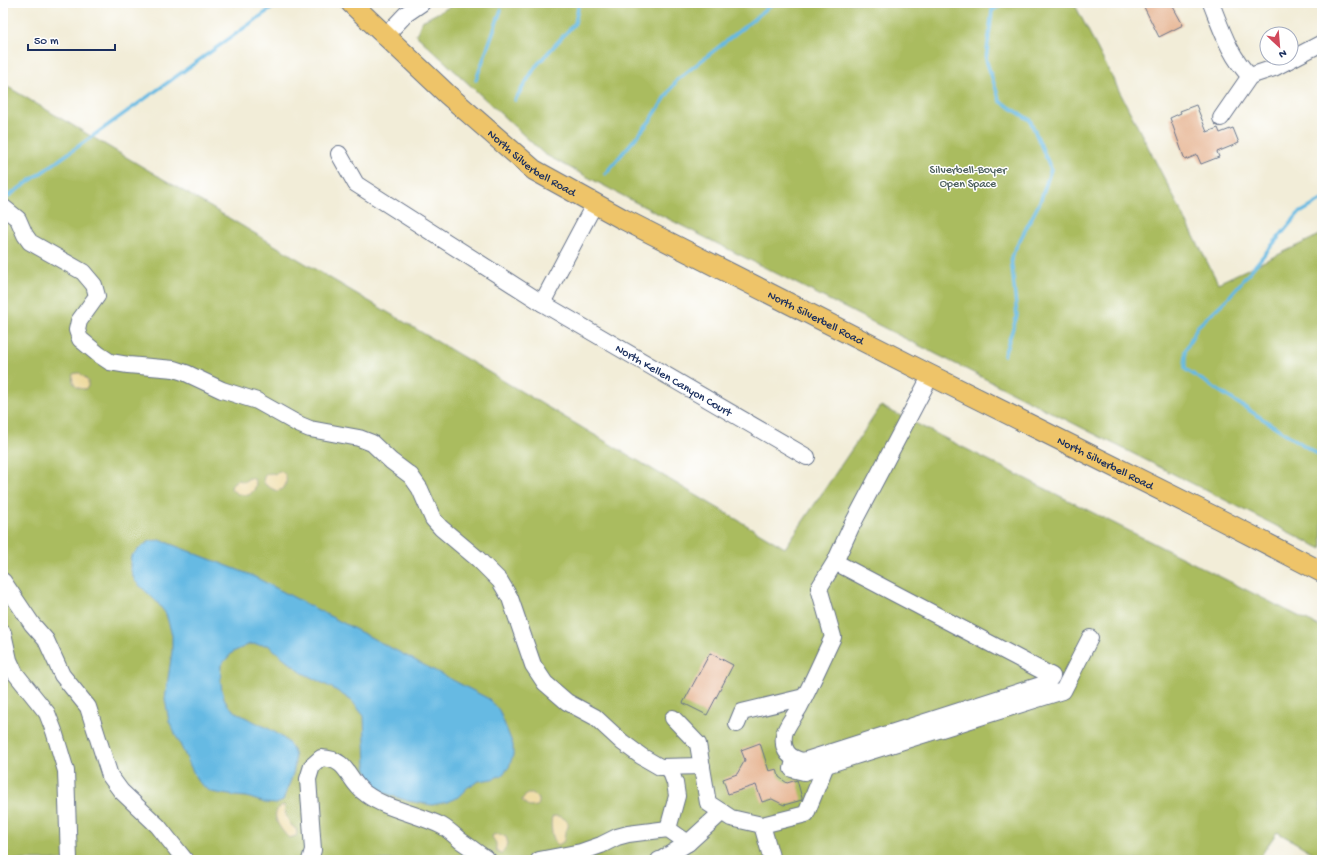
<svg xmlns="http://www.w3.org/2000/svg" width="1325" height="863" font-family="'Gochi Hand',sans-serif">
	<style>
		.green { fill: #aabc5f; stroke: #62765e }
		.sand { fill: #eeda9e; stroke: #84847e }
		.water { fill: #66bae3; stroke: #4074a0 }
		.lines { fill: none; stroke-linecap: round; stroke-linejoin: round }
		.stream { stroke: #66bae3; stroke-width: 3.5 }
		.building { fill: #e8b999 }
		.minor-casing { stroke: #667289; stroke-width: 18 }
		.major-casing { stroke: #667289; stroke-width: 22 }
		.minor { stroke: #fff; stroke-width: 16 }
		.major { stroke: #eec469; stroke-width: 20 }
		.labels { text-anchor: middle; stroke-width: 3; stroke-linejoin: round; paint-order: stroke }
		.street-label { font-size: 12px; fill: #1b2f5e; stroke: #fff }
		.park-label { font-size: 12px; fill: #4d605e; stroke: #fff }
	</style>
	<rect width="100%" height="100%" fill="#fff"/>
	<filter id="ink" filterUnits="userSpaceOnUse"><feTurbulence type="fractalNoise" baseFrequency=".025" numOctaves="2"/><feDisplacementMap in="SourceGraphic" scale="8" xChannelSelector="R" yChannelSelector="G"/><feConvolveMatrix kernelMatrix="1 2 1 2 8 2 1 2 1" color-interpolation-filters="sRGB"/></filter>
	<filter id="wash" filterUnits="userSpaceOnUse"><feTurbulence type="fractalNoise" baseFrequency=".012" numOctaves="4" result="noise"/><feDisplacementMap in="SourceGraphic" scale="16" xChannelSelector="R" yChannelSelector="G"/><feGaussianBlur stdDeviation="0.9" result="paint"/><feColorMatrix in="noise" values="0 0 0 0 0 0 0 0 0 0 0 0 0 0 0 0 0 1.4 0 .05"/><feComposite in="paint" operator="in"/></filter>
	<g filter="url(#wash)">
		<rect width="100%" height="100%" fill="#f2edd8"/>
		<g class="green">
			<polygon points="457,3 1074,3 1218,283 1322,234 1322,549 629,199 544,154 416,35 422,21"/>
			<polygon points="3,84 785,548 881,406 1322,628 1322,858 1277,832 1258,860 3,860"/>
		</g>
		<g class="sand">
			<path d="M77 373H80L88 381V387L85 389C75 389 71 383 73 374Z"/>
			<path d="M279 471C289 473 287 483 283 489L277 491C273 489 268 487 265 484 260 477 268 471 275 474Z"/>
			<polygon points="249,478 254,479 256,484 254,490 249,495 238,494 232,490 231,487 235,481 239,480 244,482"/>
			<polygon points="527,794 534,794 537,797 539,804 537,806 530,807 523,802 522,799"/>
			<path d="M284 805 286 816 291 825 296 829 297 833 296 836 289 838C282 831 272 819 277 809Z"/>
			<path d="M555 816C561 816 570 820 568 827 568 828 565 831 565 833 564 836 565 839 563 842L558 845C552 841 550 824 552 817Z"/>
			<polygon points="499,834 506,837 508,844 502,853 500,853 496,850 496,843 492,837 493,835"/>
		</g>
		<path class="water" d="M160 540 251 575 489 699 499 710 513 745V755L509 767 502 775 492 779 479 781 468 787 458 797 447 802 432 805 408 801 385 793 369 780 366 765 364 716 352 701 334 689 301 672 268 645 250 644 233 652 221 665C220 678 220 699 231 708 248 724 295 731 295 760 295 774 287 788 283 801L276 804 265 803 247 797 235 796 211 792 198 782 169 721 165 699 172 652V635L166 614 157 602 135 581 130 568 131 556 140 548 150 541Z"/>
		<g class="lines">
			<g class="stream">
				<polyline points="993,3 986,60 1000,101 1030,120 1051,169 1040,202 1011,257 1017,316 1004,355"/>
				<polyline points="993,10 1004,3"/>
				<polyline points="476,80 501,10"/>
				<polyline points="515,100 536,66 575,23 579,3"/>
				<polyline points="605,174 650,121 677,80 774,3"/>
				<polyline points="3,200 279,3"/>
				<polyline points="1322,200 1298,214 1229,297 1197,327 1185,351 1185,369 1322,457"/>
			</g>
		</g>
		<g id="blocks">
			<g class="building">
				<polygon points="1152,3 1171,3 1183,25 1159,37 1144,7"/>
				<polygon points="1196,105 1207,132 1218,128 1220,133 1233,128 1239,143 1217,152 1219,157 1201,164 1197,155 1185,160 1170,118 1181,113 1180,111"/>
				<polygon points="710,653 733,665 707,715 683,703"/>
				<polygon points="760,743 769,771 777,769 779,777 787,783 797,780 802,798 802,800 784,805 772,799 762,802 756,785 728,794 723,779 737,774 745,760 741,750"/>
			</g>
		</g>
	</g>
	<g filter="url(#ink)">
		<use href="#blocks" fill-opacity="0" stroke="#667289" stroke-width="1"/>
		<g class="lines">
			<defs>
				<g id="minor">
					<path d="M1211 3C1221 28 1230 57 1250 76"/>
					<polyline points="386,35 406,14 422,3"/>
					<polyline points="1250,76 1274,68 1322,43"/>
					<polyline points="1221,118 1250,76"/>
					<path id="s1" d="M339 154 356 184 542 303 807 457"/>
					<polyline points="3,207 18,219 25,235 30,242 83,272 94,285 97,296 79,321 77,330 80,339 98,354 110,362 128,365 174,369 186,373 222,390 257,401 298,424 310,429 359,438 372,443 391,461 411,476 420,489 433,519 441,528 478,559 500,581 510,598 533,665 545,683 567,702 595,717 622,742 641,756 660,767 702,766"/>
					<polyline points="542,303 595,203"/>
					<path d="M835 562 1052 676 1047 683 803 761C789 758 782 751 784 735 785 727 796 714 800 706 812 683 822 660 833 637L819 588 835 562 851 527 931 375"/>
					<polyline points="3,581 32,624 46,640 62,675 88,707 110,776 121,791 158,826 185,860"/>
					<polyline points="3,633 9,660 15,673 47,713 54,731 66,771 69,860"/>
					<polyline points="673,718 698,744 708,803 731,818 762,825 806,814 826,765"/>
					<polyline points="737,724 742,712 804,697"/>
					<polyline points="794,760 792,769 804,772 1063,691 1090,638"/>
					<polyline points="762,825 772,860"/>
					<polyline points="668,829 677,796 675,783 669,767"/>
					<path d="M310 860 313 850 308 779 312 766 321 758C350 759 346 780 366 794 386 809 418 814 442 826 449 830 455 836 461 841 470 847 479 854 488 860"/>
					<polyline points="539,860 581,852 601,845 617,837 628,834 668,829 688,843"/>
					<polyline points="659,860 662,859 688,843 722,812"/>
				</g>
				<g id="major">
					<path id="s2" d="M351 3 448 95 534 170 621 218 926 373 1219 519 1322 572"/>
				</g>
			</defs>
			<use href="#minor" class="minor-casing"/>
			<use href="#major" class="major-casing"/>
			<use href="#minor" class="minor"/>
			<use href="#major" class="major"/>
		</g>
	</g>
	<g class="labels">
		<g class="street-label">
			<text dy="4" stroke="none"><textPath href="#s2" startOffset="242">North Silverbell Road</textPath></text>
			<text dy="4" stroke="none"><textPath href="#s2" startOffset="566">North Silverbell Road</textPath></text>
			<text dy="4" stroke="none"><textPath href="#s1" startOffset="408">North Kellen Canyon Court</textPath></text>
			<text dy="4" stroke="none"><textPath href="#s2" startOffset="890">North Silverbell Road</textPath></text>
		</g>
		<g class="park-label">
			<text x="968" y="173">Silverbell-Boyer<tspan x="968" dy="14">Open Space</tspan></text>
		</g>
	</g>
	<rect width="1325" height="863" fill="none" stroke="#fff" stroke-width="16"/>
	<g transform="translate(1279 46) rotate(154)"><circle r="19" fill="#ffffff" stroke="#a4acbf"/>
	<path d="M0-3L7 15L0 10L-7 15Z" fill="#d1495b"/>
	<text y="-6" font-size="11" font-weight="bold" text-anchor="middle" fill="#1b2f5e">N</text>
	</g>
	<path d="M28 44v6h87v-6" fill="none" stroke="#1b2f5e" stroke-width="2"/>
	<text x="34" y="44" font-size="12" fill="#1b2f5e" stroke="#ffffff" stroke-width="3" paint-order="stroke">50 m</text>
</svg>
